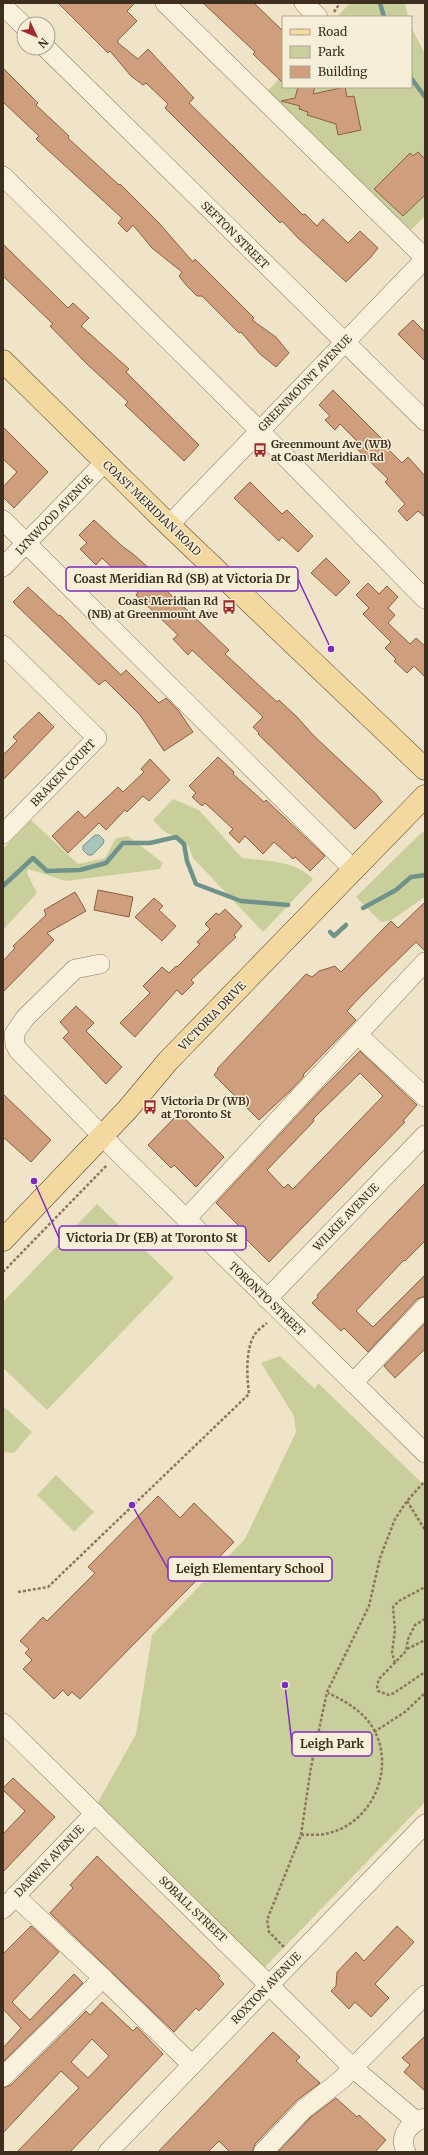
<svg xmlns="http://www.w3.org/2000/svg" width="428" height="2155" font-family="Merriweather,serif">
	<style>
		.green { fill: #c9cf9b }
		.water { fill: #a9c4bc; stroke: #6f938a }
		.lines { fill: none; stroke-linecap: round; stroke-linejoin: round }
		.stream { stroke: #6f938a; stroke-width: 4.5 }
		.building { fill: #cf9f7d; stroke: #8d5f41; fill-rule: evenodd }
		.minor-casing { stroke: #8d765c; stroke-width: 20 }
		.major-casing { stroke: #5b4430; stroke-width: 23 }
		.path { stroke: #8d765c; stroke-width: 2.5; stroke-dasharray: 3 2; stroke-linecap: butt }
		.minor { stroke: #faf1dc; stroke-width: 19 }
		.major { stroke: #f3d9a0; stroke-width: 22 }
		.labels { text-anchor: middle; stroke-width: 3; stroke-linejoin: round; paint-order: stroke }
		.street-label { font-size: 11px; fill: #3d2e20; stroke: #f7eed8 }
		.poi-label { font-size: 11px; font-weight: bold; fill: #3d2e20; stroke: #f7eed8; text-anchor: start }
		.leader { fill: none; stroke: #7b2cbf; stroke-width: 1.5 }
		.callout-dot { fill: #7b2cbf; stroke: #f7eed8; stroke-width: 1.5 }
		.callout { fill: #f7eed8; stroke: #7b2cbf; stroke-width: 1.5 }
		.callout-label { font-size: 12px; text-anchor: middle; font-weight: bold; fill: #3d2e20 }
	</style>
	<rect width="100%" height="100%" fill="#f0e4c8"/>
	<g class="green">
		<polygon points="350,3 405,3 408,17 337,17"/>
		<polygon points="411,27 425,54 425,216 411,230 266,93 283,74 283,87 411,87"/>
		<path d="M173 799 199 810 242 858C267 861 295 860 313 879L263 932 193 858C188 839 180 840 167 833 162 830 157 824 153 820Z"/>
		<polygon points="31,820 78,864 105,858 116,838 128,836 163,863 160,869 66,881 28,869 27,873 37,893 3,930 3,849"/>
		<polygon points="425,831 425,897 390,921 381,922 356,897 420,834"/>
		<polygon points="97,1204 174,1278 47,1410 3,1368 3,1302"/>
		<polygon points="280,1356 315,1389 318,1383 425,1486 425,1802 263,1969 97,1804 136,1734 152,1635 245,1539 296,1432 294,1416 261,1363"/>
		<polygon points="3,1406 32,1432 14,1453 3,1452"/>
		<polygon points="56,1475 94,1512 74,1532 37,1495"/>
	</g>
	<polygon class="water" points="95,835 99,835 104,840 103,844 92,855 88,855 83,850 83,846"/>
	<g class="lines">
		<g class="stream">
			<polyline points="380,3 384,17"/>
			<polyline points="411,78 425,97"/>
			<polyline points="3,886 33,858 47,871 80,870 106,863 123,843 150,843 176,837 184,844 187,861 196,884 241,901 288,905"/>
			<polyline points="363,908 396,890 411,877 425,875"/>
			<polyline points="330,932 334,936 346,925"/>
		</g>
	</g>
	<g class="building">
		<polygon points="58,3 135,3 127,11 137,21 118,40 118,43 138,59 148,49 194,98 189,103 303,215 305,214 317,226 323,219 348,243 360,231 378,248 371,257 346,282 298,238 282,221 280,223 165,108 168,104 146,83 143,85 131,76 110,51 108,53"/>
		<polygon points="203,3 254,3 283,31 283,83 253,54 255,52"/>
		<polygon points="3,68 38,103 36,105 69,136 68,138 119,185 120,184 159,223 193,262 195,259 254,318 252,320 276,337 289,353 276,367 260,354 241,332 239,333 202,296 197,296 186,285 179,276 182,272 152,248 133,225 127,232 118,223 122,218 36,139 39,136 3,102"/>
		<polygon points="298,87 315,87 313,94 345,87 347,97 354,96 361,130 338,135 336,124 307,115 308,112 299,109 300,106 281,101 295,98"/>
		<polygon points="418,152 425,159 425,195 403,216 374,189 410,153 413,156"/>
		<polygon points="3,244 68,308 73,303 89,318 81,326 129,369 126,372 199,445 184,461 125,405 128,402 87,364 50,326 53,324 3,276"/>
		<polygon points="413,320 425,332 425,361 398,334"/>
		<polygon points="333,390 383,440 381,442 402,463 408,457 425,476 425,517 418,511 407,521 398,511 405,504 385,482 388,479 354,446 358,442 340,424 335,430 325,420 330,416 319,405"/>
		<polygon points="3,427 48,472 14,508 3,497 3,487 17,472 3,459"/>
		<polygon points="250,482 282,514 287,510 313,536 298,552 282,537 279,541 234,498"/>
		<polygon points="94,520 122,546 133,554 150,569 147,572 229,650 225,654 277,702 279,700 298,718 313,735 377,795 382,802 355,829 258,734 259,733 253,727 263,717 192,650 188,655 173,639 178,635 136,595 138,592 102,558 96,565 80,549 87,543 79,535"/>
		<polygon points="326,558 350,582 336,596 311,573"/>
		<polygon points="368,583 379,594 387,586 398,597 388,608 395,615 388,623 410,644 416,638 425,646 425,677 414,666 407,673 394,661 396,659 385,648 391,642 363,614 369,608 356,595"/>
		<polygon points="28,587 59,616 60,615 121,675 126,670 159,703 166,698 178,710 193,732 164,751 140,715 105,680 99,685 13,602"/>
		<polygon points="39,712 54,727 3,780 3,755 17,741 13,737"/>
		<polygon points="218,757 234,772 233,774 264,802 266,800 325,856 310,871 295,857 293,859 274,842 263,854 245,836 239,843 229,833 233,829 205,803 202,806 192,797 196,793 189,786"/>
		<polygon points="150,759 170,780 149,801 143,796 127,812 125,810 106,830 99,823 68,853 52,836 78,811 85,818 118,787 123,792 144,772 141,769"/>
		<polygon points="98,890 133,897 129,917 94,910"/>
		<polygon points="75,892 86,911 47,933 54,940 3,992 3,961 15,948 13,946 46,915 44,910"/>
		<polygon points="154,898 163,906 159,910 176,926 162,941 135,917"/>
		<polygon points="425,902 425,951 416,942 363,994 347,1011 356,1020 303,1075 304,1076 290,1091 259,1120 214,1075 218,1070 217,1069 306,974 312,977 319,971 335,966 341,972 391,921 398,928"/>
		<polygon points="225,909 242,926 234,935 236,937 191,980 194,983 182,995 177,990 135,1037 120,1023 150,993 143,986 162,967 169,973 176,966 177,967 200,944 197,942 210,929 205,924 216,913 219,915"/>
		<polygon points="76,1006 94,1023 86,1031 122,1067 106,1084 63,1038 69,1032 60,1022"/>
		<path d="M360 1051 417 1105 403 1121 405 1122 269 1262 240 1233 243 1230 216 1203 322 1089ZM360 1073 383 1096 293 1189 288 1184 284 1188 267 1170 314 1121 313 1119Z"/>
		<polygon points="3,1094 51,1140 31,1162 3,1137"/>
		<polygon points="179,1113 224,1157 196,1187 174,1165 171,1168 148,1145"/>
		<polygon points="425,1183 425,1241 405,1261 404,1260 356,1311 373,1327 425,1275 425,1296 417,1299 368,1352 344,1328 341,1331 312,1303 318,1297 317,1295"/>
		<polygon points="425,1323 425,1349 395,1378 384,1366"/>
		<polygon points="158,1496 180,1518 194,1503 234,1542 80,1699 72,1692 68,1696 63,1690 54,1699 23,1669 32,1660 25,1653 29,1649 20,1641 43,1617 47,1621 95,1573 88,1567"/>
		<polygon points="13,1778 55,1817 3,1872 3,1834 25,1811 3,1790 3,1788"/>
		<polygon points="97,1856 211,1967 220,1976 218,1978 224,1984 199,2011 196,2008 174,2032 50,1913 73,1888 70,1885"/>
		<polygon points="31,1926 59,1952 12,2002 30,2020 74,1974 83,1983 3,2062 3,2048 21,2028 4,2010 3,2011 3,1954"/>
		<polygon points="397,1926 414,1942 375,1984 389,1998 371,2017 355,2002 349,2009 331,1991 336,1986 337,1972 356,1952 364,1961"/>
		<path d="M102 2002 133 2031 137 2027 163 2054 70 2152H17L79 2088 61 2071 3 2133V2088L11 2085 86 2011 90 2015ZM92 2039 109 2056 88 2078 71 2062Z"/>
		<polygon points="273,2032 300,2057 296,2061 320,2083 296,2101 255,2144 252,2152 230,2152 219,2141 208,2152 158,2152"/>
		<polygon points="425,2036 425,2091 404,2072 410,2065 402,2058"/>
		<polygon points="336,2098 357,2117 359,2115 386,2140 375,2152 278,2152 311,2117"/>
	</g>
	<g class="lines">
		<defs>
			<g id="minor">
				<polyline points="165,3 425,258"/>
				<polyline points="304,3 318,17"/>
				<polyline points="3,6 24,26"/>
				<polyline points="46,48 425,421"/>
				<polyline points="3,176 260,431 425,599"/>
				<polyline points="3,520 354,870"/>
				<polyline points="169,525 425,259"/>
				<polyline points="3,567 105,462"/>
				<polyline points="3,645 97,738 3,834"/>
				<polyline points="100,964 75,969 25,1018 14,1034 15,1044 18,1050 119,1153 425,1453"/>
				<polyline points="358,1035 425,1097"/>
				<polyline points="186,1219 425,962"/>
				<polyline points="267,1299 425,1135"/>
				<polyline points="353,1383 425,1307"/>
				<polyline points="3,1723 353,2068 416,2121"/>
				<polyline points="15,1896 103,1978 192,2065"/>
				<polyline points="3,1909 95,1813"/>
				<polyline points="3,2077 103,1978"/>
				<polyline points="108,2152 425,1824"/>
				<polyline points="263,2152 304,2109 341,2080 425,1995"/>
				<path d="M406 2152C398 2136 410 2122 425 2118"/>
			</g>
			<g id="major">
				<polyline points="3,361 169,525 425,769"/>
				<polyline points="3,1240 127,1110 168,1061 425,796"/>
			</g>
		</defs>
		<use href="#minor" class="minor-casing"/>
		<use href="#major" class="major-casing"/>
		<g class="path">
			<polyline points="334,12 340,3"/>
			<polyline points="3,1272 107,1165"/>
			<polyline points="407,1501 425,1530"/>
			<path d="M18 1592 48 1587 249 1394C247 1377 245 1349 255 1334 258 1330 263 1326 267 1323"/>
			<polyline points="425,1619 415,1625 408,1639 406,1651 379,1679 377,1686 378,1691 389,1695 394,1693 425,1672"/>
			<polyline points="407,1649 425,1640"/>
			<polyline points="395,1663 392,1653 395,1630 393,1607 399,1601 425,1587"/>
			<polyline points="374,1732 405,1712 425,1693"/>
			<path d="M301 1835C310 1834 320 1836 329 1833 373 1822 396 1768 373 1728 363 1711 345 1701 328 1693"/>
			<polyline points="284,1947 269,1932 267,1920 301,1835 311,1767 327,1692 369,1606 380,1558 395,1519 407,1501 425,1481"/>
		</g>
		<use href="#minor" class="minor"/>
		<use href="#major" class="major"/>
	</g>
	<defs>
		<symbol id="bus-bare" viewBox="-9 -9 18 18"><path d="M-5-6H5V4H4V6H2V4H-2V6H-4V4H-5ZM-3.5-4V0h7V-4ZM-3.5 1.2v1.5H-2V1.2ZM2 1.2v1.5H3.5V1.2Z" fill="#9e2a2b" stroke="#f7eed8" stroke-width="2.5" paint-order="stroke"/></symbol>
	</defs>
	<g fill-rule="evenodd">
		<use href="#bus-bare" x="250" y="440" width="20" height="20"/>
		<use href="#bus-bare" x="219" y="597" width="20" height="20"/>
		<use href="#bus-bare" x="140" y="1097" width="20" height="20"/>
	</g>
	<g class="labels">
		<g class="street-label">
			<text transform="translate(235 235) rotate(45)" y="4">SEFTON STREET</text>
			<text transform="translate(305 383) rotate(-46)" y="4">GREENMOUNT AVENUE</text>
			<text transform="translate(152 508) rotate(44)" y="4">COAST MERIDIAN ROAD</text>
			<text transform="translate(54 515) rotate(-46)" y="4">LYNWOOD AVENUE</text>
			<text transform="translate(63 773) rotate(-46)" y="4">BRAKEN COURT</text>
			<text transform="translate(212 1016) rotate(-46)" y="4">VICTORIA DRIVE</text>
			<text transform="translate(346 1217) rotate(-46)" y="4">WILKIE AVENUE</text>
			<text transform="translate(267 1299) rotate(44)" y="4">TORONTO STREET</text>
			<text transform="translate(49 1861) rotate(-46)" y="4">DARWIN AVENUE</text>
			<text transform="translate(193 1909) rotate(44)" y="4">SOBALL STREET</text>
			<text transform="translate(266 1988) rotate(-46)" y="4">ROXTON AVENUE</text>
		</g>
		<g class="poi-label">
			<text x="271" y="448">Greenmount Ave (WB)<tspan x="271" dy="13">at Coast Meridian Rd</tspan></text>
			<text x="218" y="605" text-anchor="end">Coast Meridian Rd<tspan x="218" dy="13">(NB) at Greenmount Ave</tspan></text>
			<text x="161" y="1105">Victoria Dr (WB)<tspan x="161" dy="13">at Toronto St</tspan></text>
		</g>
	</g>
	<path class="leader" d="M331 649L298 579M34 1181L59 1238M132 1505L168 1569M285 1685L292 1744"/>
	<g class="callout-dot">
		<circle cx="331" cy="649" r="4"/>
		<circle cx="34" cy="1181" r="4"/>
		<circle cx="132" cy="1505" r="4"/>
		<circle cx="285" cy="1685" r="4"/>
	</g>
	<g class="callout">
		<rect x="66" y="567" width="232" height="24" rx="4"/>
		<rect x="59" y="1226" width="187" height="24" rx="4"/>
		<rect x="168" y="1557" width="164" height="24" rx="4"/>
		<rect x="292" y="1732" width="80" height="24" rx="4"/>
	</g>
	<g class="callout-label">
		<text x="182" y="583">Coast Meridian Rd (SB) at Victoria Dr</text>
		<text x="152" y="1242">Victoria Dr (EB) at Toronto St</text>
		<text x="250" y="1573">Leigh Elementary School</text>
		<text x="332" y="1748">Leigh Park</text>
	</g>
	<rect width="428" height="2155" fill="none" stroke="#3d2e20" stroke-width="8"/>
	<rect x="282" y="16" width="130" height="72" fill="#f7eed8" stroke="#ada18e"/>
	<rect x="290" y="29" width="20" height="6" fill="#f3d9a0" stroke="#ada18e"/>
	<text x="318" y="36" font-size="12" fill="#3d2e20">Road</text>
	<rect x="290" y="46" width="20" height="12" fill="#c9cf9b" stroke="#ada18e"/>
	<text x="318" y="56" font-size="12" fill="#3d2e20">Park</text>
	<rect x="290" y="66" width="20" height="12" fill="#cf9f7d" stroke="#ada18e"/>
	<text x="318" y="76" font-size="12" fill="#3d2e20">Building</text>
	<g transform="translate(36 36) rotate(134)"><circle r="19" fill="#f7eed8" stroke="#ada18e"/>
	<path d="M0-3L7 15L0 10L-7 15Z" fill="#9e2a2b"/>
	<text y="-6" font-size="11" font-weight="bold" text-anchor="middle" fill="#3d2e20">N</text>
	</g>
</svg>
